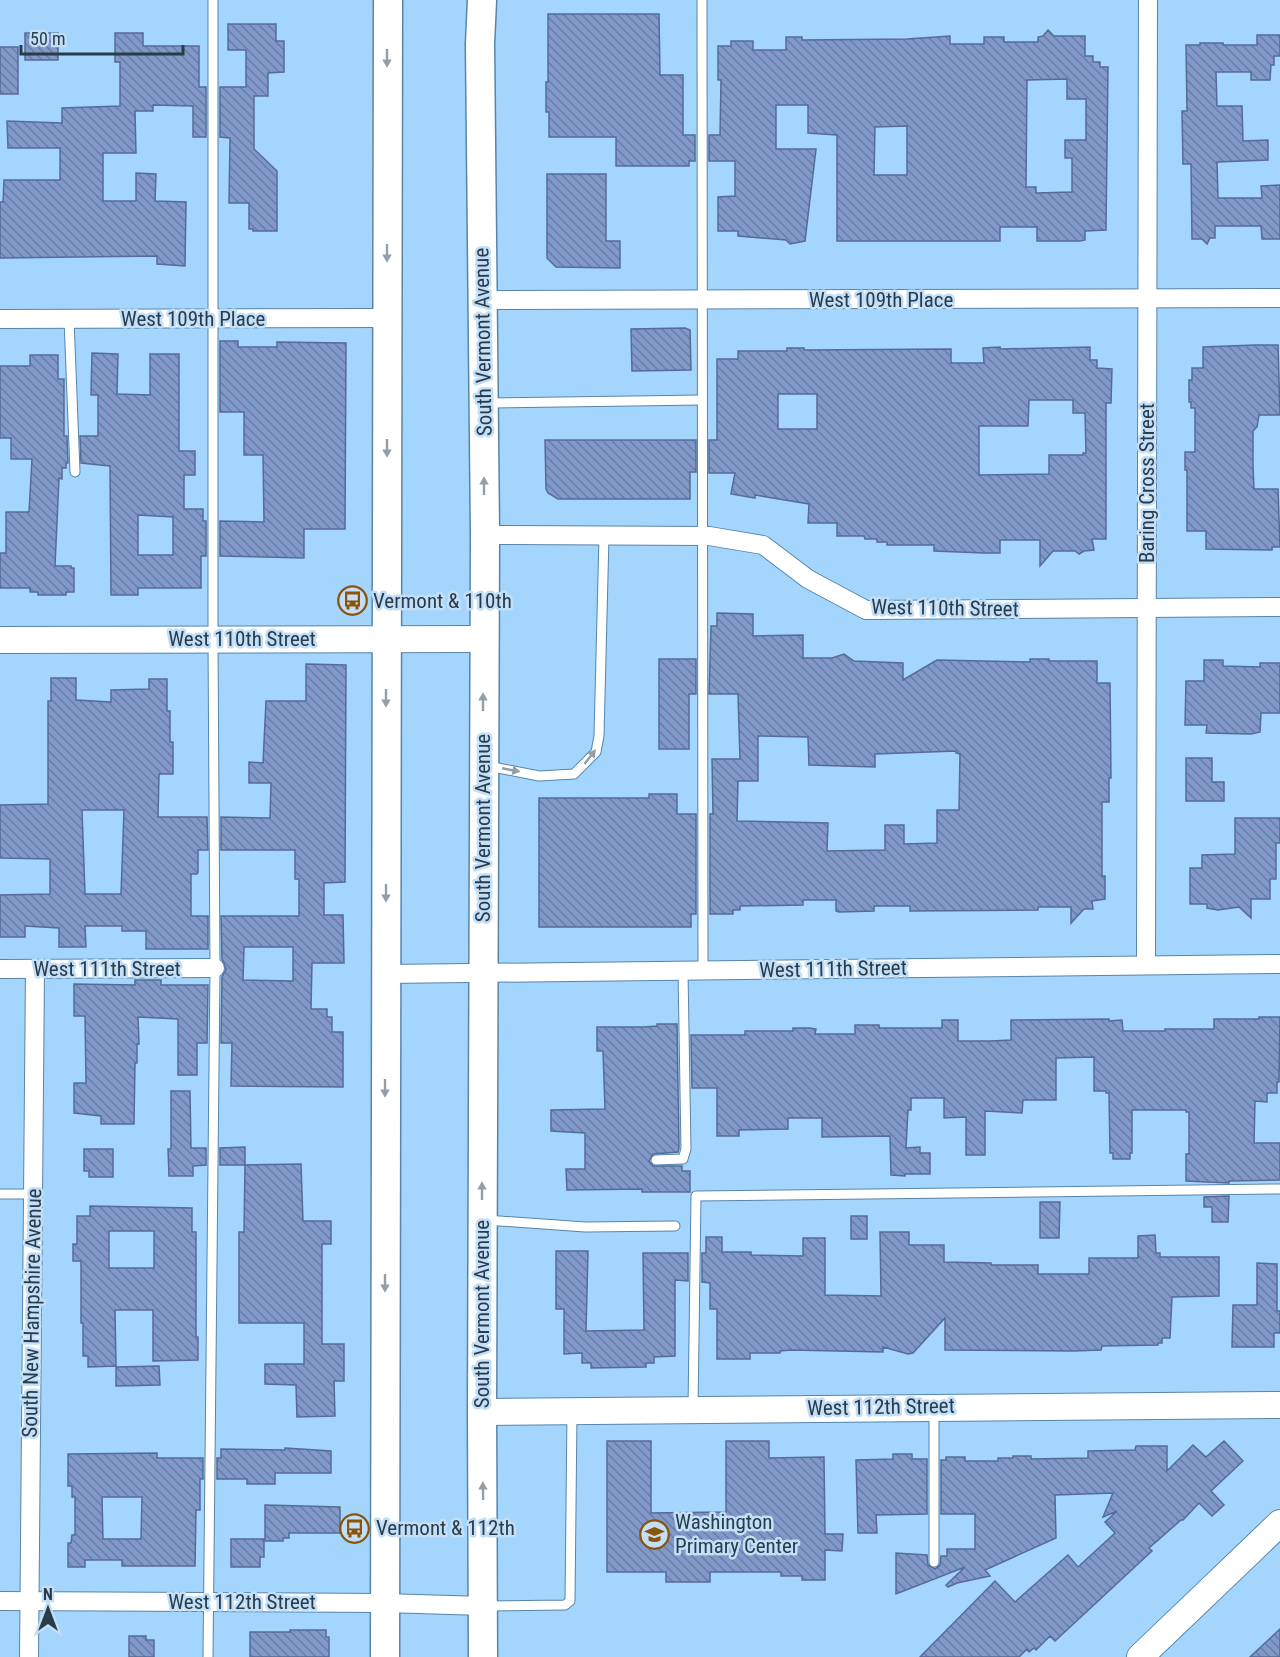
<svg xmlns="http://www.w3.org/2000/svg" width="1280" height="1657" font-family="'Roboto Condensed',sans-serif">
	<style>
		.building { fill: url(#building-back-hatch); stroke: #556b98; stroke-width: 1.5; fill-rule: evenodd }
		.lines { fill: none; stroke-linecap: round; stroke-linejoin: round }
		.lane-casing { stroke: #5785aa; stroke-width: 11 }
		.street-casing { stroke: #5785aa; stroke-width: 20 }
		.secondary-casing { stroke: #5785aa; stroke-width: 28 }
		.primary-casing { stroke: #5785aa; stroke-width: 31 }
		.lane { stroke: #fff; stroke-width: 9 }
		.street { stroke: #fff; stroke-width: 18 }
		.secondary { stroke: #fff; stroke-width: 26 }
		.primary { stroke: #fff; stroke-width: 28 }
		.oneway { fill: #949ea6 }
		.labels { text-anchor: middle; stroke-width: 5; stroke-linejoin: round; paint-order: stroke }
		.street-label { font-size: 21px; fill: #293c4c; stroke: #c3dff8 }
		.poi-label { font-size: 21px; fill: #293c4c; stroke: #c3dff8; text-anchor: start }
	</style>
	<defs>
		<pattern id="building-back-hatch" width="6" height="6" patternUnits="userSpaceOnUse" patternTransform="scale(1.5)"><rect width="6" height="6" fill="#8199c8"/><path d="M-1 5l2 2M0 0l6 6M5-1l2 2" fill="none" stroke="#6a7ea5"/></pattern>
	</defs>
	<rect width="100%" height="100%" fill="#a4d5fd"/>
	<g class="building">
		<polygon points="548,14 659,14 660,75 683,75 683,135 695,135 695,161 689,161 689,166 616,166 616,137 549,137 549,112 546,112 546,82 548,82"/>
		<polygon points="228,24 276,24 276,41 284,41 284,72 268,73 268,96 254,96 254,149 277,171 277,231 253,231 253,229 249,229 249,203 229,203 230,138 220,137 220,87 246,87 246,50 228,50"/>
		<path d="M1048 30 1054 36H1085V56H1093V62H1100V67H1108L1106 230 1085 231V240L1080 241H1037V227H1000V241H837V135L808 133V105H776V149H816L805 241 790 244 786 240 738 236V231H718V197L735 196V161H709V135H720L721 80H718V46H731V41H753V50H786V37H802V40L907 39 950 36V44H984V37H1004V42H1038V37L1043 36ZM1067 79V99H1086V140H1065V158H1072V192L1036 193V187H1026L1027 80ZM907 126V175H874L875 127Z"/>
		<rect x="25" y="33" width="33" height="27"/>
		<polygon points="115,33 143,33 143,46 199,46 199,87 206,87 206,137 193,137 193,106 153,105 153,111 135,111 136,153 103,153 103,201 136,201 136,173 156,174 155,201 186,202 185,266 157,264 157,256 0,258 0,202 3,202 4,180 60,180 60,148 8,148 7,121 62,123 62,108 120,106 120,62 115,62"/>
		<polygon points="1257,35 1280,35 1280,56 1274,56 1274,65 1271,65 1270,80 1251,80 1251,72 1216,72 1217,106 1242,106 1243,141 1268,140 1268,160 1217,162 1218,198 1262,198 1261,186 1280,185 1280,239 1262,239 1261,226 1215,226 1215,238 1210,238 1207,244 1202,239 1192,239 1191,164 1183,164 1182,111 1187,111 1186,45 1200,45 1200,43 1223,43 1223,45 1257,45"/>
		<rect x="0" y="47" width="18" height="47"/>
		<polygon points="547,174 606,174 606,241 620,241 620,268 556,267 547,258"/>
		<polygon points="685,328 690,330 691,370 632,371 631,329"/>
		<polygon points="220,341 238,341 238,347 277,347 277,342 346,343 345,529 304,529 304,558 220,556 220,521 264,522 263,455 244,455 244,412 220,412"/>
		<polygon points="1255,345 1278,345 1280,415 1259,415 1257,427 1253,431 1253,466 1254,489 1278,489 1280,547 1272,547 1272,550 1206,549 1206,531 1187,531 1187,470 1185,470 1185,452 1195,452 1195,408 1191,408 1191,402 1189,402 1189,380 1192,380 1192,368 1203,368 1203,347"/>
		<path d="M1000 347V349L1090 347V360H1097V368L1112 369 1111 403H1106V539H1092L1094 550 1084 551 1079 554 1075 551H1053L1040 566V540H1000V553H984L934 551V545H887V542H877V539H865L864 536H837V523H808L809 504 755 495V498L731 494 735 473H709V440H717V359H738V351H787V348H804V350L951 349V363H984L983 348ZM778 394H817V429H778ZM1029 400H1073V413H1085L1086 453H1083V455H1049V474L979 475V426H1028Z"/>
		<path d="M92 353 118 354 117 394 150 395V354H179V451H195V475H184V509H203V521H206V556H201V588H138V595H111L110 466 81 463 80 436H98V395H91ZM138 515 173 517V555H138Z"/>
		<polygon points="30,355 58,355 58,379 64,379 64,436 67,436 68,463 66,463 66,468 62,468 62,479 59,478 55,566 71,566 71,568 74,568 74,592 66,592 66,595 38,595 38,592 30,592 30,588 0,588 0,553 6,553 6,512 29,512 32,459 11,459 11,438 0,438 0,366 30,366"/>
		<polygon points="545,440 696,440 696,472 690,472 690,499 558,499 548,493 546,489"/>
		<path d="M717 613 753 614V636L803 635V658H832L844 654 854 661 903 663V680L937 660 1030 662V659H1049V661H1097V683H1110L1111 778H1109V802H1102V876H1105V899L1092 901 1093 909H1084L1071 923V907H1038V910L910 911V906H874V911L839 912 836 911V900H803V905L740 906V910H733V914H710V814H713L712 759H740L738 694H709L711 626H717ZM758 736 808 737 809 765 875 767V754L956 751V753L960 754 959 810H937V843L904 844V825H885V850L827 851 828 823 737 821 738 781H758Z"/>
		<polygon points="659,659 696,659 696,694 689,694 689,749 659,749"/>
		<polygon points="1204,660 1223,660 1223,666 1260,667 1260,663 1280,663 1280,713 1261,713 1260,732 1251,734 1206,733 1207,725 1185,725 1186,681 1204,681"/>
		<path d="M306 664 346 665 345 882 324 883V915H343L344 963H312L311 1009H327V1017H332V1032H343V1087L231 1086 232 1043H221L222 977 226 969 222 959 221 916H299V879H295V850H221V817L270 818 271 783H249V762L263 763 266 701H306ZM244 947H293V981L243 980Z"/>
		<path d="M51 678H76V700L111 702V690L149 689V679H167V711H170V742H173V774H159L158 817H207L208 850H198V872L197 874H191V916H208V949H146V931H122V926H85L86 947H59V928L25 926V937H0V895L50 894V859L0 858V805L48 804V701H51ZM82 810H124L121 894H85Z"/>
		<polygon points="1186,758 1212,758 1212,782 1224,782 1224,801 1186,801"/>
		<polygon points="649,794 677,794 677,814 696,814 696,914 691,914 691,927 539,927 539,798 649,798"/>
		<polygon points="1235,818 1280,818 1280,843 1276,843 1276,879 1270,879 1270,899 1251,899 1251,918 1239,907 1218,910 1207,908 1207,904 1190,904 1190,868 1202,868 1202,855 1235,854"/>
		<polygon points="135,980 161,980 161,985 208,985 207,1043 197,1043 197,1075 178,1075 178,1019 138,1017 139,1044 137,1044 137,1063 135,1063 134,1124 101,1124 101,1116 74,1113 74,1083 86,1083 85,1016 74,1016 74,984 135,985"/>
		<polygon points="1259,1017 1280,1017 1279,1082 1277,1082 1277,1093 1267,1093 1267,1102 1255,1101 1254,1143 1280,1143 1280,1180 1229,1181 1229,1183 1186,1181 1186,1154 1189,1154 1189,1112 1186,1112 1186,1110 1132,1110 1132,1153 1130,1153 1130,1159 1113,1159 1113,1153 1110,1153 1109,1093 1106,1093 1106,1091 1094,1091 1094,1057 1056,1058 1056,1100 1023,1100 1022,1113 985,1111 985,1155 966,1155 966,1117 944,1118 944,1098 911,1098 911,1110 908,1110 906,1148 920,1147 920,1153 930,1153 930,1174 905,1174 905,1176 891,1175 890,1136 822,1137 822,1118 788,1118 788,1129 739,1130 739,1136 717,1136 717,1088 692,1088 691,1035 745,1035 745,1031 793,1031 793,1028 810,1028 816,1029 815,1034 855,1034 855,1025 879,1025 879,1028 942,1028 942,1020 958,1020 958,1041 991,1041 1011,1040 1011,1020 1109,1019 1109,1021 1122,1020 1123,1031 1165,1031 1165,1029 1214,1029 1214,1019 1259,1019"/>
		<polygon points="657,1024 677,1024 679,1148 678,1152 653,1154 649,1161 653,1166 682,1166 682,1171 690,1171 690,1192 642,1192 642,1189 567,1190 566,1169 585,1169 585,1133 551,1131 551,1110 605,1109 603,1051 597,1051 597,1027 644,1027 657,1026"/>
		<polygon points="171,1091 190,1091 191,1148 206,1148 206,1165 193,1166 193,1176 169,1176 168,1149 171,1149"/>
		<polygon points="245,1147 245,1165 220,1165 220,1148"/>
		<polygon points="84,1149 113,1149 113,1177 89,1177 89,1171 84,1171"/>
		<polygon points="301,1164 303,1221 331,1221 331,1244 322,1244 322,1344 344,1344 344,1381 334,1381 335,1416 297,1417 296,1385 265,1384 265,1364 304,1364 304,1323 239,1323 239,1232 244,1232 245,1165"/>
		<polygon points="1229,1196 1228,1222 1212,1222 1212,1207 1204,1207 1204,1197"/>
		<polygon points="1040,1202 1060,1202 1059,1238 1040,1238"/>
		<path d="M90 1206 192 1208V1232H196V1337H198V1360L153 1361V1310H115L116 1366 88 1367V1356H83V1323H81V1261H73V1244H77V1216H90ZM109 1231H154V1268H109Z"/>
		<rect x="851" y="1216" width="16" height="23"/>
		<polygon points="880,1232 909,1232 909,1245 944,1245 944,1262 991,1263 991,1265 1038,1265 1038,1274 1089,1274 1089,1258 1138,1258 1138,1236 1155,1235 1156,1253 1160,1253 1160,1257 1219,1257 1219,1296 1172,1297 1170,1338 1162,1338 1162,1343 1158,1343 1158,1345 1102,1346 1101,1350 1073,1351 945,1350 945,1318 913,1353 908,1354 883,1347 883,1352 791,1350 780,1351 780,1353 750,1353 750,1359 717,1359 717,1309 710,1309 710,1283 702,1282 702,1253 706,1253 706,1237 722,1237 722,1252 751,1252 751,1255 803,1256 803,1238 825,1238 825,1295 881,1296"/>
		<polygon points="556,1251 588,1251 586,1331 644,1330 643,1253 688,1253 688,1281 675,1280 675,1356 654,1357 654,1363 646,1363 646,1367 591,1368 591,1363 582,1363 582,1353 564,1354 564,1309 556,1309"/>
		<polygon points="1257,1263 1277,1264 1277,1311 1280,1311 1280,1333 1274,1333 1274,1347 1232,1347 1233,1305 1257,1305"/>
		<polygon points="159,1366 160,1385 116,1386 116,1367"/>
		<polygon points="607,1441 651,1441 651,1513 726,1512 726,1441 769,1441 769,1458 824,1457 825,1534 843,1534 842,1551 825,1550 825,1580 802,1580 802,1576 781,1576 781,1572 710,1572 710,1582 666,1582 666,1572 607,1572"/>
		<polygon points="1224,1441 1243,1461 1211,1491 1224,1505 1212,1516 1199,1503 1183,1520 1181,1520 1149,1548 1152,1551 1055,1641 1050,1636 1036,1650 1034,1648 1029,1652 1027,1649 1019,1657 920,1657 995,1581 1015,1602 1068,1555 1078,1567 1115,1533 1105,1522 1117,1511 1103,1517 1113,1493 1055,1495 1056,1538 985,1570 990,1576 957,1583 948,1587 946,1585 965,1567 896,1594 896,1553 927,1555 928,1565 935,1569 940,1565 941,1556 947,1556 947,1549 975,1549 975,1514 941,1514 941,1460 946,1460 946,1457 965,1457 965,1461 998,1461 998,1458 1013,1458 1013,1456 1031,1456 1031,1459 1088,1458 1088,1451 1135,1450 1136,1446 1167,1446 1167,1471 1193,1445 1206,1457"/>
		<polygon points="285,1448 331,1451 331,1473 275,1473 275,1484 247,1484 247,1479 217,1479 217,1458 221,1458 221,1449 285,1450"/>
		<path d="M157 1453V1458H203V1479H200V1510H196L195 1566H122V1560H85V1567H68V1543H71L72 1535H75V1497H72V1486H68V1454ZM102 1497H142L141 1539H103Z"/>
		<polygon points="893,1454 912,1454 912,1459 927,1459 927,1514 876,1515 877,1533 858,1533 856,1460 893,1459"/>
		<polygon points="265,1505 340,1507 340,1533 289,1533 289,1538 283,1538 283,1541 265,1541"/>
		<polygon points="231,1539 264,1539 264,1557 260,1557 260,1567 231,1567"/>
		<polygon points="1280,1629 1280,1657 1250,1657"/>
		<polygon points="290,1630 326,1630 326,1637 329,1637 329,1657 250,1657 250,1632 290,1632"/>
		<polygon points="129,1636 146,1636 146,1640 154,1640 154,1657 129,1657"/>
	</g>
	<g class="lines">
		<defs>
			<g id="lane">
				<polyline points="702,0 703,971"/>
				<polyline points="69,319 75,472"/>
				<polyline points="486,403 702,400"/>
				<polyline points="488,766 539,776 574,774 596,752 599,736 604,536"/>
				<polyline points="656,1160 683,1159 686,1149 683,971"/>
				<polyline points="0,1194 33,1194"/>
				<polyline points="485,1220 585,1227 675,1226"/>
				<polyline points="693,1409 696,1196 1280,1189"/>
				<polyline points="934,1409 934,1562"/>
				<polyline points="486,1606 565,1605 570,1601 572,1412"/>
				<polyline points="208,1657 215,968 213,640 213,0"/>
			</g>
			<g id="street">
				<polyline points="483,300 1280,298"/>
				<polyline points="0,319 387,318"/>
				<polyline points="485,535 709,536 763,545 808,579 866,610 1280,607"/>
				<polyline points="1146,965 1148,0"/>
				<polyline points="0,969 215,968"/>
				<polyline points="385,974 1280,964"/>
				<polyline points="0,1601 384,1603 484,1606"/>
				<polyline points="29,1657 35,969"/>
			</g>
			<g id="secondary">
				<polyline points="0,640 483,639"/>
				<polyline points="482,1412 1280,1405"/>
				<polyline points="1140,1657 1280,1523"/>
			</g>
			<g id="primary">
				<polyline points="482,0 480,44 485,535 482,1412 483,1657"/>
				<polyline points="385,1657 388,0"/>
			</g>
		</defs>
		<use href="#lane" class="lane-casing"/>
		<use href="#street" class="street-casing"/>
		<use href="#secondary" class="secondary-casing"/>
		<use href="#primary" class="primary-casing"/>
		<use href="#lane" class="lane"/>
		<use href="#street" class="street"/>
		<use href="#secondary" class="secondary"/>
		<use href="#primary" class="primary"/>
	</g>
	<defs><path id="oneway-solid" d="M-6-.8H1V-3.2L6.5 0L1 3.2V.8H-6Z" transform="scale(1.5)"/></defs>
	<g class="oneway">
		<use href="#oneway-solid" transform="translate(387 58) rotate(90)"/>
		<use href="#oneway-solid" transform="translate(387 253) rotate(90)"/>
		<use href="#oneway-solid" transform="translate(387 448) rotate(90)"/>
		<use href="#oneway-solid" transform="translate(484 486) rotate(-90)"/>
		<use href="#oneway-solid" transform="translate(386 698) rotate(90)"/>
		<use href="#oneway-solid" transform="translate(483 702) rotate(-90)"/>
		<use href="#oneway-solid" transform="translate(590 757) rotate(-52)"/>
		<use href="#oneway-solid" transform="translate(511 770) rotate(11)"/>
		<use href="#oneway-solid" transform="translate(386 893) rotate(90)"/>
		<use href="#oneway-solid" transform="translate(385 1088) rotate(90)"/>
		<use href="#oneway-solid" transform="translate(482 1191) rotate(-90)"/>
		<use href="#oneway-solid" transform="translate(385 1283) rotate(90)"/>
		<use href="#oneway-solid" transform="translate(483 1491) rotate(-91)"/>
	</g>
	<defs>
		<symbol id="bus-ring" viewBox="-11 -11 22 22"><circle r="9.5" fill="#c3dff8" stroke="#8c530a" stroke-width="1.5"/><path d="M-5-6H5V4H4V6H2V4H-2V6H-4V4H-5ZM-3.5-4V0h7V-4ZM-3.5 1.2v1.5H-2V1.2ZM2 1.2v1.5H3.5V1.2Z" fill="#8c530a"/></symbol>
		<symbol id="school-ring" viewBox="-11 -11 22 22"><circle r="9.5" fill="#c3dff8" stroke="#8c530a" stroke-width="1.5"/><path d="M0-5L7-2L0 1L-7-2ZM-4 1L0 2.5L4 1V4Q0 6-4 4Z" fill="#8c530a"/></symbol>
	</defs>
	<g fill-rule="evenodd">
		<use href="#bus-ring" x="336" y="584" width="33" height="33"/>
		<use href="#bus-ring" x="338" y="1512" width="33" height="33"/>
		<use href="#school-ring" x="638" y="1518" width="33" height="33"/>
	</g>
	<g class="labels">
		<g class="street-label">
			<text x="881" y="307">West 109th Place</text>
			<text x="193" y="326">West 109th Place</text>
			<text transform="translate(483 342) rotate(-91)" y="7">South Vermont Avenue</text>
			<text transform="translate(1147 483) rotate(-90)" y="7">Baring Cross Street</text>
			<text transform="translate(945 608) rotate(1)" y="7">West 110th Street</text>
			<text x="242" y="646">West 110th Street</text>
			<text transform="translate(483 828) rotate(-90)" y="7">South Vermont Avenue</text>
			<text x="107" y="976">West 111th Street</text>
			<text transform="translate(833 969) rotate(-1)" y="7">West 111th Street</text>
			<text transform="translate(32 1313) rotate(-89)" y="7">South New Hampshire Avenue</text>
			<text transform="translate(482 1314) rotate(-90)" y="7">South Vermont Avenue</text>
			<text transform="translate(881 1407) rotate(-1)" y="7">West 112th Street</text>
			<text x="242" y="1609">West 112th Street</text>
		</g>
		<g class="poi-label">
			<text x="373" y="608">Vermont &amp; 110th</text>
			<text x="675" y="1529">Washington<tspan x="675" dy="24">Primary Center</tspan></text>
			<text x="376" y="1535">Vermont &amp; 112th</text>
		</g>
	</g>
	<g transform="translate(48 1609)" stroke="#c3dff8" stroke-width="4.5" paint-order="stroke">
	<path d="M0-4.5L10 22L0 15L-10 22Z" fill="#293c4c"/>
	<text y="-9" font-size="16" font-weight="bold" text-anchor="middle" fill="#293c4c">N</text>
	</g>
	<path d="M21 45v9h162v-9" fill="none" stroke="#293c4c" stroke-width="3"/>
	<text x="30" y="45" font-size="18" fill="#293c4c" stroke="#c3dff8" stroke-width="4.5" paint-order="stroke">50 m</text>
</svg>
